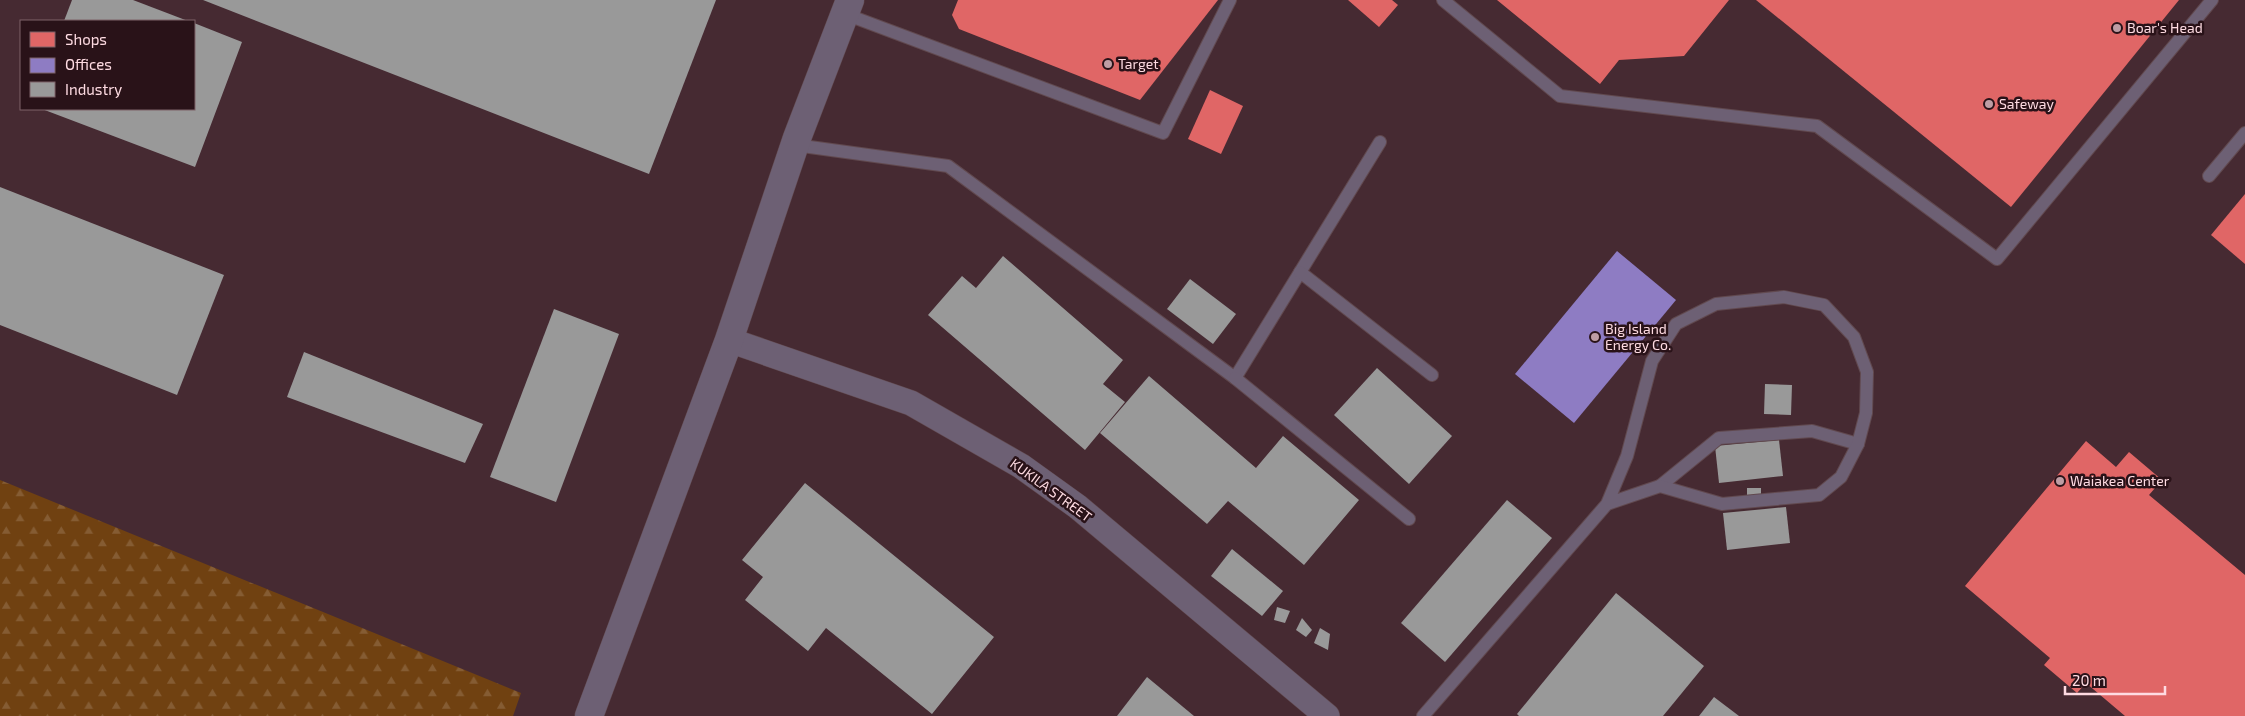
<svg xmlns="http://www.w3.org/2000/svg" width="2245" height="716" font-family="'Exo 2',sans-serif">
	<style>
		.forest { fill: url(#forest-firs) }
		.shops { fill: #e06666 }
		.offices { fill: #8e7cc3 }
		.industry { fill: #999 }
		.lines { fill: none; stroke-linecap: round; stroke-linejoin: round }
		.service-casing { stroke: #61494f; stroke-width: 14 }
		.minor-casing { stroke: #61494f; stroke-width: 26 }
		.tertiary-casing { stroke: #61494f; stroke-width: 29 }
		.service { stroke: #6d6074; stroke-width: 12 }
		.minor { stroke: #6d6074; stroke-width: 25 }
		.tertiary { stroke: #6d6074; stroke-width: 28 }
		.poi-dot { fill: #be9da4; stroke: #291218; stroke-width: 2 }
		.labels { text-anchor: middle; stroke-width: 5; stroke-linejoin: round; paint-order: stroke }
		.poi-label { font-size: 14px; fill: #fedbe2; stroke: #291218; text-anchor: start }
		.street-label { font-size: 14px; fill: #fedbe2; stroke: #291218 }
	</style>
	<defs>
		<pattern id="forest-firs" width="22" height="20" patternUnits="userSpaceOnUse" patternTransform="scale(1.25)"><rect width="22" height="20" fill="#704111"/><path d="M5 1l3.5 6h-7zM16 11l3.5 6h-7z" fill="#855c33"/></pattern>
	</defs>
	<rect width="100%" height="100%" fill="#462a32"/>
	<polygon class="forest" points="0,480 521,693 513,716 0,716"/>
	<g class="shops">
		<polygon points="958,0 1218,0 1140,100 959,29 952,15"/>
		<polygon points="1348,0 1392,0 1398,5 1379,27"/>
		<polygon points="1497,0 1729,0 1684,56 1619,60 1600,84"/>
		<polygon points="1756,0 2179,0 2011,207"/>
		<polygon points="1210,90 1243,106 1221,154 1188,139"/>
		<polygon points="2245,194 2245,264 2211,235"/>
		<polygon points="2086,441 2116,467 2129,452 2162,480 2149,495 2245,575 2245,716 2125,716 2086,683 2077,693 2044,665 2050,658 1965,586"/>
	</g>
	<polygon class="offices" points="1617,251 1676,300 1574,423 1515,374"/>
	<g class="industry">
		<polygon points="72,0 133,0 188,21 64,21"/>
		<polygon points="203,0 716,0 649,174"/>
		<polygon points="194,23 242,42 195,167 42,109 194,109"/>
		<polygon points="0,187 224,275 177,395 0,325"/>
		<polygon points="1003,256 1123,360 1103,384 1125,402 1085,450 928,315 962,276 976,288"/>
		<polygon points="1190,279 1236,314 1213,344 1167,309"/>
		<polygon points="554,309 619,334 556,502 490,477"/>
		<polygon points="304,352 483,424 465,463 287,397"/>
		<polygon points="1377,368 1452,436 1409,484 1334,415"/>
		<polygon points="1149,376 1256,468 1283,436 1359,500 1304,565 1228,501 1207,524 1100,433"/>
		<polygon points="1765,384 1792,385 1791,415 1764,414"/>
		<polygon points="1779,440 1783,476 1719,483 1715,446"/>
		<polygon points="805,483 994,637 932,714 826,628 808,651 745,600 763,577 742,560"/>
		<polygon points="1747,488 1761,488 1761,497 1747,498"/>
		<polygon points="1507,500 1552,538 1445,662 1401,623"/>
		<polygon points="1786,507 1790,543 1727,550 1723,513"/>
		<polygon points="1232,549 1283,591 1262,616 1211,576"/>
		<polygon points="1616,593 1704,666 1663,716 1519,716 1517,714"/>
		<polygon points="1277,607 1290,611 1285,623 1274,620"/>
		<polygon points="1302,618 1312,630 1306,637 1296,630"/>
		<polygon points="1320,628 1330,634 1328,650 1314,643"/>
		<polygon points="1147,677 1194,716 1117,716"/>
		<polygon points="1714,697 1739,716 1699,716"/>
	</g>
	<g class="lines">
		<defs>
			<g id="service">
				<polyline points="1443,0 1560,96 1817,126 1997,259 2212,0"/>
				<polyline points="845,14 1163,133 1230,0"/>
				<polyline points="795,145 948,166 1235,378 1380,142"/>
				<polyline points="2209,176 2245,133"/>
				<polyline points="1300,272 1432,375"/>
				<polyline points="1235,378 1409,519"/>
				<polyline points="1660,486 1719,438 1812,431 1858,444"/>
				<polyline points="1423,716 1607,504 1627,456 1652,361 1676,324 1716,304 1784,297 1824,305 1854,337 1867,372 1866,413 1858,444 1841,477 1819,495 1722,504 1660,486 1607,504"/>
			</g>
			<polyline id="minor" points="729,340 911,403 1021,466 1078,507 1327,716"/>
			<polyline id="tertiary" points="589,716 729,340 797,138 850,0"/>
		</defs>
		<use href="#service" class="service-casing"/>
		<use href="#minor" class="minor-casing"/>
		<use href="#tertiary" class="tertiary-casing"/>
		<use href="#service" class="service"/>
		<use href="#minor" class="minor"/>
		<use href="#tertiary" class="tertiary"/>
	</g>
	<g class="poi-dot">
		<circle cx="2117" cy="28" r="5"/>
		<circle cx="1108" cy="64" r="5"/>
		<circle cx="1989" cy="104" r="5"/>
		<circle cx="1595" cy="337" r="5"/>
		<circle cx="2060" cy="481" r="5"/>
	</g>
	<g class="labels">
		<g class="poi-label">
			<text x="2127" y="33">Boar's Head</text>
			<text x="1118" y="69">Target</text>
			<text x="1999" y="109">Safeway</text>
			<text x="1605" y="334">Big Island<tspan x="1605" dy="16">Energy Co.</tspan></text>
			<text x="2070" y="486">Waiakea Center</text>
		</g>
		<g class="street-label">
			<text transform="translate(1051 490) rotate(36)" y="5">KUKILA STREET</text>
		</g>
	</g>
	<rect x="20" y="20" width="175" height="90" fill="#291218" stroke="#7e6269"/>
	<rect x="30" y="32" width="25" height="15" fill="#e06666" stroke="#7e6269"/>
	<text x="65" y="45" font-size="15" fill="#fedbe2">Shops</text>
	<rect x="30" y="58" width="25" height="15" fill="#8e7cc3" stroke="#7e6269"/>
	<text x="65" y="70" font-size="15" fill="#fedbe2">Offices</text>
	<rect x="30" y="82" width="25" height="15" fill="#999999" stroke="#7e6269"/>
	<text x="65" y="95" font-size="15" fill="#fedbe2">Industry</text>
	<path d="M2065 686v8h100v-8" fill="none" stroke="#fedbe2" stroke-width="2.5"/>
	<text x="2072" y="686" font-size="15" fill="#fedbe2" stroke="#291218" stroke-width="4" paint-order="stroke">20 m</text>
</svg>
